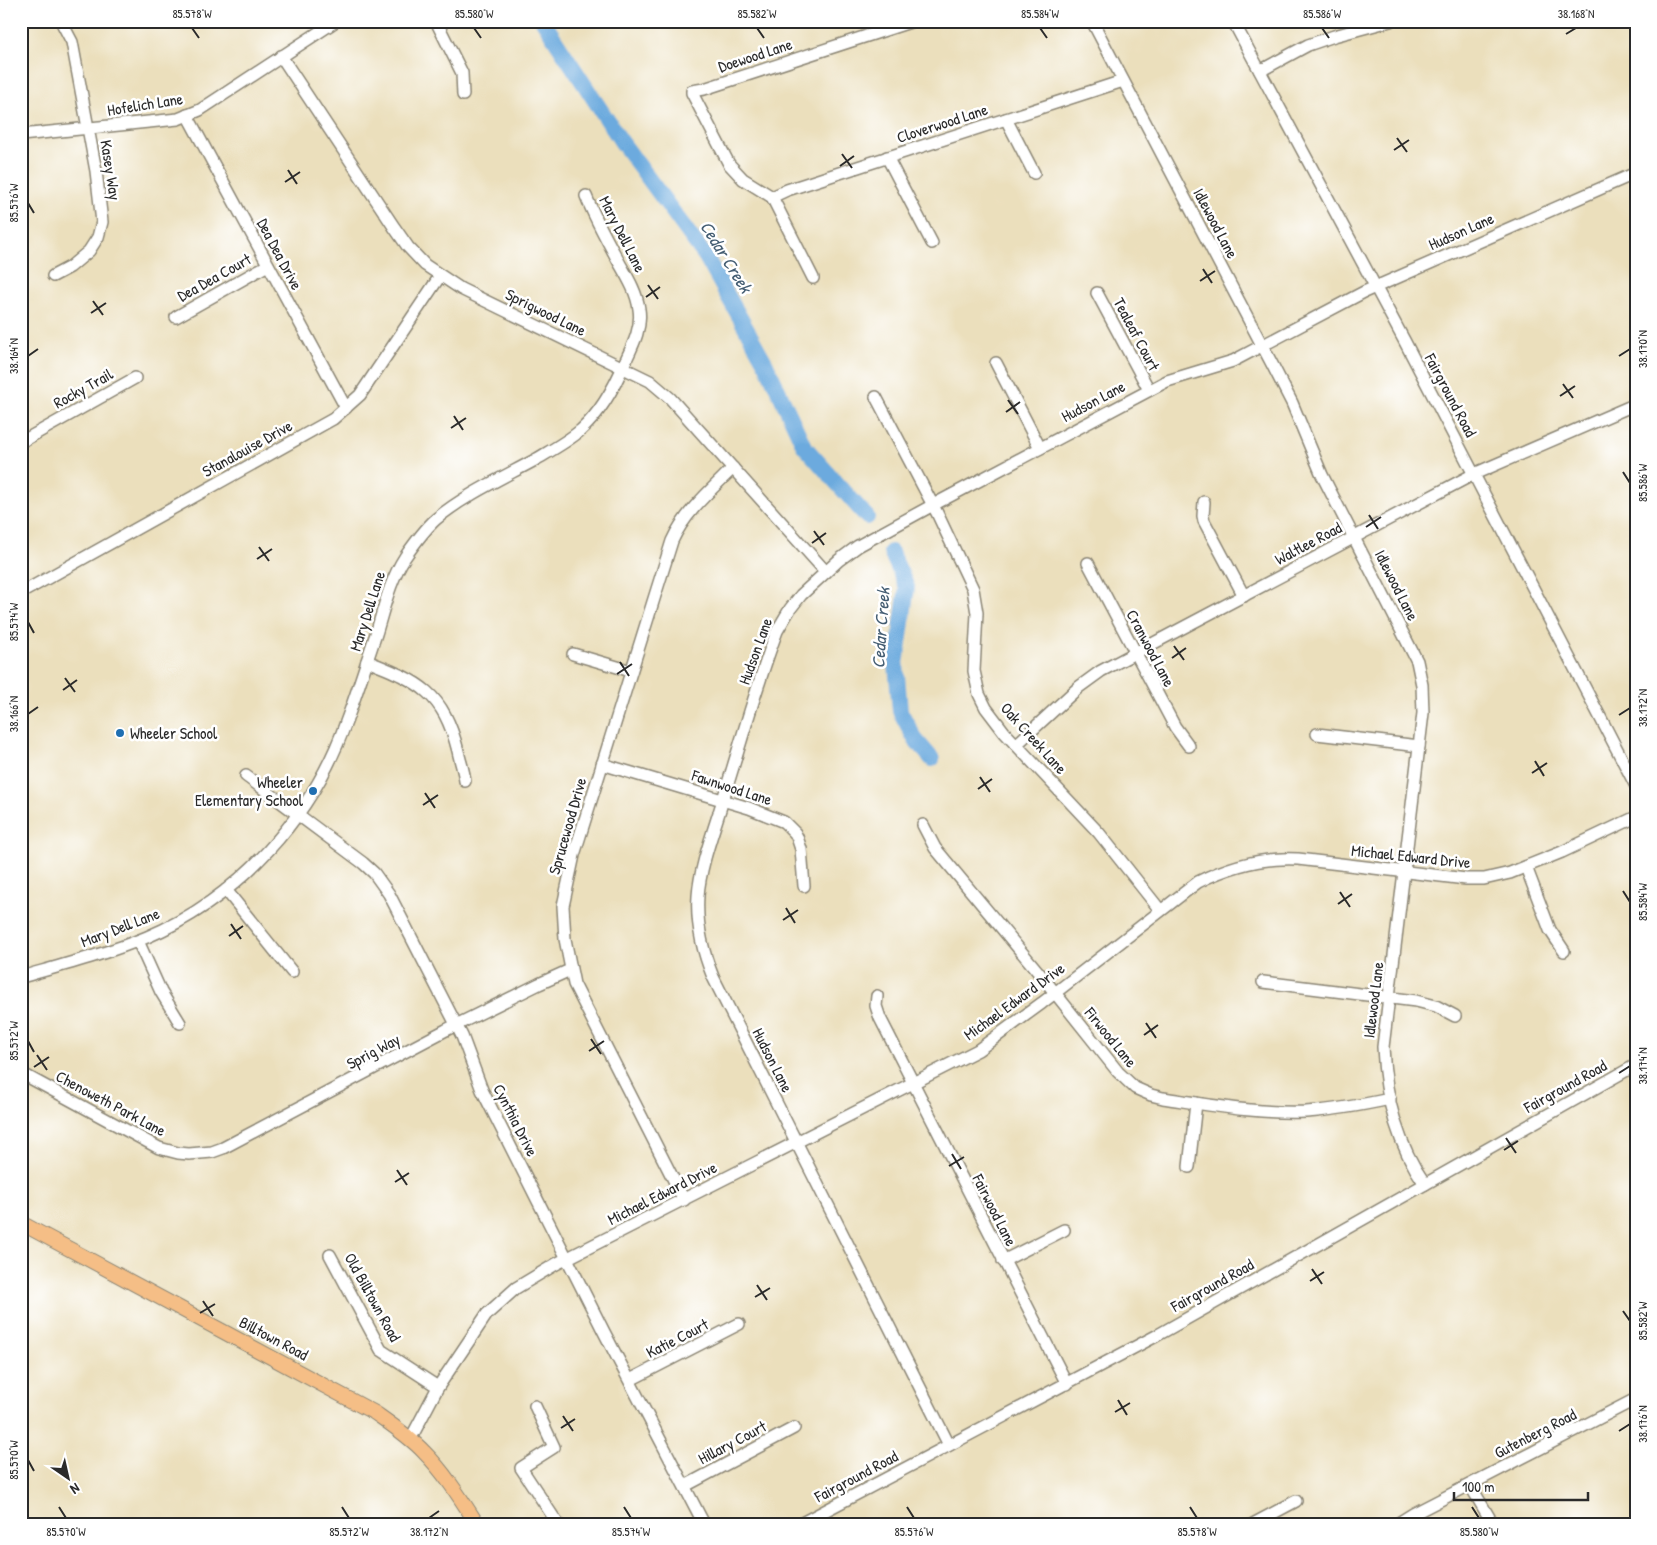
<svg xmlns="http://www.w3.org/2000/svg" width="1657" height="1545" font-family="'Patrick Hand',sans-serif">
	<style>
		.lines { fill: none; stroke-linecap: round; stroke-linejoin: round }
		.river { stroke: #6caade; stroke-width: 16 }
		.minor-casing { stroke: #8b8574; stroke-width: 14 }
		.major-casing { stroke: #8b8574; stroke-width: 16 }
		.minor { stroke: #fff; stroke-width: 11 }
		.major { stroke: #f5be86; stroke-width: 14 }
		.ticks { fill: none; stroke: #2b2b2b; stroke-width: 2 }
		.poi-dot { fill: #1f6fb2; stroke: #fff; stroke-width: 2 }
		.labels { text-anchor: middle; stroke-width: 5; stroke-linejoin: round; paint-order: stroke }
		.street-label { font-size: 16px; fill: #2b2b2b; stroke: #fff }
		.poi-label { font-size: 16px; fill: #2b2b2b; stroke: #fff; text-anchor: start }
		.water-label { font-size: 18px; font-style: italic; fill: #455e73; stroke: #fff }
		.neatline { fill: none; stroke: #2b2b2b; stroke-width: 2 }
		.ticks-label { font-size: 12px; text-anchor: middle; fill: #2b2b2b }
	</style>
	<rect width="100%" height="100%" fill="#fff"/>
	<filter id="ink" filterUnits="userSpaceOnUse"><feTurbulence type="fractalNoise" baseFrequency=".02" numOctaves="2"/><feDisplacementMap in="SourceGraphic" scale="10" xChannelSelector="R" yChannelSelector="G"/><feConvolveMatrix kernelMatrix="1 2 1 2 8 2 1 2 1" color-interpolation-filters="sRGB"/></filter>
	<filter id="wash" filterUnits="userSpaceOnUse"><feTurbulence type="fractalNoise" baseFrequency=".0096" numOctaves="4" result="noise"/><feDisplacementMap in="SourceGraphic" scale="20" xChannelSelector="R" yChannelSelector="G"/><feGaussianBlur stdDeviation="1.12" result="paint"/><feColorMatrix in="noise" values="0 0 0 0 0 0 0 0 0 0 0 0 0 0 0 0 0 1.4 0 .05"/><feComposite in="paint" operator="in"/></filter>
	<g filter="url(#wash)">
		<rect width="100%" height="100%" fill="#ebdfbc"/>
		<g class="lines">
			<g class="river">
				<polyline points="543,21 621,141 706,257 766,364 804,446 867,517"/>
				<polyline points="891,552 907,587 896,664 900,711 915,739 932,759"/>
			</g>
		</g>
	</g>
	<g filter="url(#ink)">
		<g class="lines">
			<defs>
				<g id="minor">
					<polyline points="436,21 462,73 463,95"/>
					<path d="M1092 21 1273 366 1292 403 1322 475 1417 661 1422 685 1423 713 1383 1047C1385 1095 1397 1144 1425 1184"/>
					<polyline points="1233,21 1405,342 1636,786"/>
					<polyline points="281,56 394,227 408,247 425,265 461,289 650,381 670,398 826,572"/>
					<polyline points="1260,71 1308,45 1334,36 1390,21"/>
					<polyline points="187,115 346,408"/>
					<polyline points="1006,119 1034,173"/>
					<polyline points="21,135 178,119 200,110 336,21"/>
					<polyline points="887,157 932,243"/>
					<polyline points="772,197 787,190 1123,81"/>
					<polyline points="53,276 70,267 89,251 98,237 102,222 96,171 72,42 61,21"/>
					<polyline points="813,278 772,197 743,179 729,164 692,93 692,91 704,89 913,21"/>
					<polyline points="1097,293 1149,390"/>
					<polyline points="176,317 268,265"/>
					<polyline points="996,363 1040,448"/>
					<polyline points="876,397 937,513 973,589 977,613 974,671 979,694 986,708 1005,733 1099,833 1160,910"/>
					<polyline points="21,442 135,378"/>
					<polyline points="1204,502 1203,516 1204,521 1244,596"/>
					<polyline points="1088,563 1175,727 1189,746"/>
					<polyline points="21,593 333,419 360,395 440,276"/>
					<polyline points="573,654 631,671"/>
					<path d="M367 661C420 682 443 692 458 751 460 761 464 771 465 781"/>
					<polyline points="1317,734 1419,746"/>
					<polyline points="1017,744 1079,687 1101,671 1474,474 1636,404"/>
					<polyline points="602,764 749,808 784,822 795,833 797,837 801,849 804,886"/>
					<polyline points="246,776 363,863 374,873 389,894 462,1036 482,1090 604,1332 704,1524"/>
					<path d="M923 825 935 848 1044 979 1118 1072 1135 1088 1151 1095 1163 1098C1210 1105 1259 1114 1306 1112 1334 1110 1362 1105 1390 1099"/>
					<polyline points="1526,867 1550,930 1564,951"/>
					<polyline points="226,890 292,972"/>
					<polyline points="138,941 161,992 180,1023"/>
					<path d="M21 977C63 965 106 954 147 937 239 898 313 816 346 722 357 693 366 663 376 634 384 608 390 580 405 557 414 544 424 530 436 519 465 495 502 478 535 460 550 451 567 442 581 430 601 412 615 386 625 362 633 345 642 328 639 309 637 293 628 278 620 264 608 242 595 219 586 196"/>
					<polyline points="1263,982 1416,1001 1436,1006 1455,1016"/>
					<polyline points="877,996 876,1006 880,1018 1067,1384"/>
					<polyline points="21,1073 159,1148 178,1153 189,1154 212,1152 223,1148 446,1030 539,984 570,970"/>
					<polyline points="1189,1167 1196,1103"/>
					<path d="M684 1200 574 984 565 939 563 906 574 855 672 541C685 512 711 490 733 468"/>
					<polyline points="330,1255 381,1350 438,1387"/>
					<polyline points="1003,1261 1064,1230"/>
					<polyline points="630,1380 739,1324"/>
					<polyline points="535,1406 554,1447 521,1468 558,1524"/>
					<path d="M410 1440 438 1387 487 1314 516 1288 556 1264 978 1050 1042 1003 1198 882C1230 866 1262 857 1298 859L1466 879H1484L1510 873 1562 852 1636 817"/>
					<path d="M949 1445 713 977C702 950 696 925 698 896 700 864 716 825 725 793 742 739 757 684 777 631L790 609 801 595 839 560 858 546 933 505 1167 381 1233 361 1364 292 1636 173"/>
					<polyline points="1470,1485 1493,1524"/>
					<polyline points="685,1486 794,1428"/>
					<polyline points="800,1524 1156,1336 1636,1065"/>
					<polyline points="1253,1524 1296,1501"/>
					<polyline points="1397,1524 1413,1514 1636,1399"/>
				</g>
				<path id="major" d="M21 1223 375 1413C392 1425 410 1437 424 1452 445 1473 461 1499 477 1524"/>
			</defs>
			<use href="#minor" class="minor-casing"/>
			<use href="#major" class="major-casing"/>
			<use href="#minor" class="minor"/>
			<use href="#major" class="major"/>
		</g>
	</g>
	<path class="ticks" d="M192 28 199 38M474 28 481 38M757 28 764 38M1040 28 1047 38M1322 28 1329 38M1566 34 1576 28M1397 138 1407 152M1394 150 1409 140M842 154 852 168M840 166 854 156M288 170 297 184M285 182 300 172M28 203 34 213M1203 269 1212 283M1200 281 1215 271M648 285 658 299M646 297 660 287M93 301 103 315M91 313 106 303M28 356 38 349M1619 356 1630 349M1563 384 1573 398M1560 396 1575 386M1008 400 1018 414M1006 412 1020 402M454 416 463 430M451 428 466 418M1623 472 1630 483M1369 515 1378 529M1366 527 1381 517M814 531 824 545M812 543 826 533M259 547 269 561M257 559 272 549M28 622 34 633M1174 646 1184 660M1172 658 1186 648M620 662 629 676M617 674 632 664M65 678 75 692M63 690 77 680M28 714 38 707M1619 715 1630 708M1535 761 1544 776M1532 773 1547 763M980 777 990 792M978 789 992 779M425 793 435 808M423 805 438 795M1623 891 1630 902M1340 892 1350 907M1338 904 1352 894M786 908 795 923M783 920 798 910M231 924 241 939M229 936 243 926M1146 1023 1156 1038M1144 1035 1158 1025M591 1039 601 1054M28 1041 34 1052M589 1051 604 1041M37 1055 47 1070M34 1067 49 1057M1619 1073 1630 1066M1506 1138 1516 1153M1504 1150 1518 1141M952 1154 961 1169M949 1166 964 1157M397 1170 407 1185M395 1182 409 1173M1312 1269 1322 1284M1310 1281 1324 1272M757 1285 767 1300M755 1297 770 1288M203 1301 213 1316M1623 1311 1630 1321M200 1313 215 1304M1118 1400 1127 1415M1115 1412 1130 1403M563 1416 573 1431M561 1428 575 1419M1619 1431 1630 1424M28 1460 34 1471M59 1507 66 1518M342 1507 349 1518M624 1507 631 1518M907 1507 914 1518M1190 1507 1197 1518M1472 1507 1479 1518M429 1518 439 1511"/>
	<g class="poi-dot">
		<circle cx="120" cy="733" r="5"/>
		<circle cx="313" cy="791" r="5"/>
	</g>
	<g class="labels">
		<g class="street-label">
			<text transform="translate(755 55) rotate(-18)" y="6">Doewood Lane</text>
			<text transform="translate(145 104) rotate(-9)" y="6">Hofelich Lane</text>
			<text transform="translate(942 123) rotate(-18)" y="6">Cloverwood Lane</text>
			<text transform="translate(111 170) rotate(81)" y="6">Kasey Way</text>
			<text transform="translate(1216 223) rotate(62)" y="6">Idlewood Lane</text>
			<text transform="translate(1461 231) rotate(-24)" y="6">Hudson Lane</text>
			<text transform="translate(623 234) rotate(63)" y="6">Mary Dell Lane</text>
			<text transform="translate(280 254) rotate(62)" y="6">Dea Dea Drive</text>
			<text transform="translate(214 277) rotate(-29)" y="6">Dea Dea Court</text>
			<text transform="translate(546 312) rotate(26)" y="6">Sprigwood Lane</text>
			<text transform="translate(1137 334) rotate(62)" y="6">Tealeaf Court</text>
			<text transform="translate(83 388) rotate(-29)" y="6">Rocky Trail</text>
			<text transform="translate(1451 395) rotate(62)" y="6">Fairground Road</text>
			<text transform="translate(1093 401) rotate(-28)" y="6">Hudson Lane</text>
			<text transform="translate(247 448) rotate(-29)" y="6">Stanalouise Drive</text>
			<text transform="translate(1308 543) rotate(-28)" y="6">Waltlee Road</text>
			<text transform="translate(1397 585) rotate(63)" y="6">Idlewood Lane</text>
			<text transform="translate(367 611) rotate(-72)" y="6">Mary Dell Lane</text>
			<text transform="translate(1151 648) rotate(62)" y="6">Cranwood Lane</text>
			<text transform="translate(755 651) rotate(-70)" y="6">Hudson Lane</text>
			<text transform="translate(1034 738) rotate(48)" y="6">Oak Creek Lane</text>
			<text transform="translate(732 787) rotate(18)" y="6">Fawnwood Lane</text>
			<text transform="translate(567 826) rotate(-74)" y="6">Sprucewood Drive</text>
			<text transform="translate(1411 856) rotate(6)" y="6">Michael Edward Drive</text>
			<text transform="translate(120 927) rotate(-21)" y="6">Mary Dell Lane</text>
			<text transform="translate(1373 1000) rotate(-83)" y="6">Idlewood Lane</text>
			<text transform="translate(1014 1001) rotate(-36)" y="6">Michael Edward Drive</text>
			<text transform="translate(1111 1037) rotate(51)" y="6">Firwood Lane</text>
			<text transform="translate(373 1051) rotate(-28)" y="6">Sprig Way</text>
			<text transform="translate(773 1060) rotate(63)" y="6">Hudson Lane</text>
			<text transform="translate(1565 1086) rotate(-29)" y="6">Fairground Road</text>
			<text transform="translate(111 1103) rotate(28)" y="6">Chenoweth Park Lane</text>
			<text transform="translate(516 1120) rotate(63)" y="6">Cynthia Drive</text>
			<text transform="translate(662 1193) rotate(-27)" y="6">Michael Edward Drive</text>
			<text transform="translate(995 1210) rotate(63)" y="6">Fairwood Lane</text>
			<text transform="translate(1212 1285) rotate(-29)" y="6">Fairground Road</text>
			<text transform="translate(373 1297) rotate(61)" y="6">Old Billtown Road</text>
			<text transform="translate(274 1338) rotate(28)" y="6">Billtown Road</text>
			<text transform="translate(677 1338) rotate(-27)" y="6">Katie Court</text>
			<text transform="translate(1535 1433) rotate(-27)" y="6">Gutenberg Road</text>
			<text transform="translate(732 1442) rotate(-28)" y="6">Hillary Court</text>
			<text transform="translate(856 1476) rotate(-28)" y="6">Fairground Road</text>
		</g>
		<g class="poi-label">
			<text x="130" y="739">Wheeler School</text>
			<text x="303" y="788" text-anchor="end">Wheeler<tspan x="303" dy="18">Elementary School</tspan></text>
		</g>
		<g class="water-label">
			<text transform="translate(726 257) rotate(58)" y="6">Cedar Creek</text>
			<text transform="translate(881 628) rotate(-86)" y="6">Cedar Creek</text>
		</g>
	</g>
	<rect width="1657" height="1545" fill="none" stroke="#fff" stroke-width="55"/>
	<g transform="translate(68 1478) rotate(146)" stroke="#ffffff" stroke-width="4" paint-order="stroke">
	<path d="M0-4L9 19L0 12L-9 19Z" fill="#2b2b2b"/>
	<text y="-8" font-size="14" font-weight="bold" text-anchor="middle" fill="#2b2b2b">N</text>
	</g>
	<path d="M1454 1492v8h134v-8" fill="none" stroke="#2b2b2b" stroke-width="2.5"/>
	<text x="1462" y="1492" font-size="15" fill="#2b2b2b" stroke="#ffffff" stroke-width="4" paint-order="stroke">100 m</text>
	<rect x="28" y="28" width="1602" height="1490" class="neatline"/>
	<g class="ticks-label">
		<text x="192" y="18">85.578°W</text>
		<text x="474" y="18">85.580°W</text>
		<text x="757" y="18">85.582°W</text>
		<text x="1040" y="18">85.584°W</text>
		<text x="1322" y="18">85.586°W</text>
		<text x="1576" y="18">38.168°N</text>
		<text transform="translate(14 203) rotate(-90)" y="4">85.576°W</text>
		<text transform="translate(1643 349) rotate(-90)" y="4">38.170°N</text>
		<text transform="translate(14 356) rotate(-90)" y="4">38.164°N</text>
		<text transform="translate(1643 483) rotate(-90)" y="4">85.586°W</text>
		<text transform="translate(14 622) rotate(-90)" y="4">85.574°W</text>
		<text transform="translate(1643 708) rotate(-90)" y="4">38.172°N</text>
		<text transform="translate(14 714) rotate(-90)" y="4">38.166°N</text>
		<text transform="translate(1643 902) rotate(-90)" y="4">85.584°W</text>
		<text transform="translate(14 1041) rotate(-90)" y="4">85.572°W</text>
		<text transform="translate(1643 1066) rotate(-90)" y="4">38.174°N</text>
		<text transform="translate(1643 1321) rotate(-90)" y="4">85.582°W</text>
		<text transform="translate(1643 1424) rotate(-90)" y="4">38.176°N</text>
		<text transform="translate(14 1460) rotate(-90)" y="4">85.570°W</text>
		<text x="66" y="1536">85.570°W</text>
		<text x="349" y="1536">85.572°W</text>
		<text x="429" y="1536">38.172°N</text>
		<text x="631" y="1536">85.574°W</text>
		<text x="914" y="1536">85.576°W</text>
		<text x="1197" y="1536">85.578°W</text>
		<text x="1479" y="1536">85.580°W</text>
	</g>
</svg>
